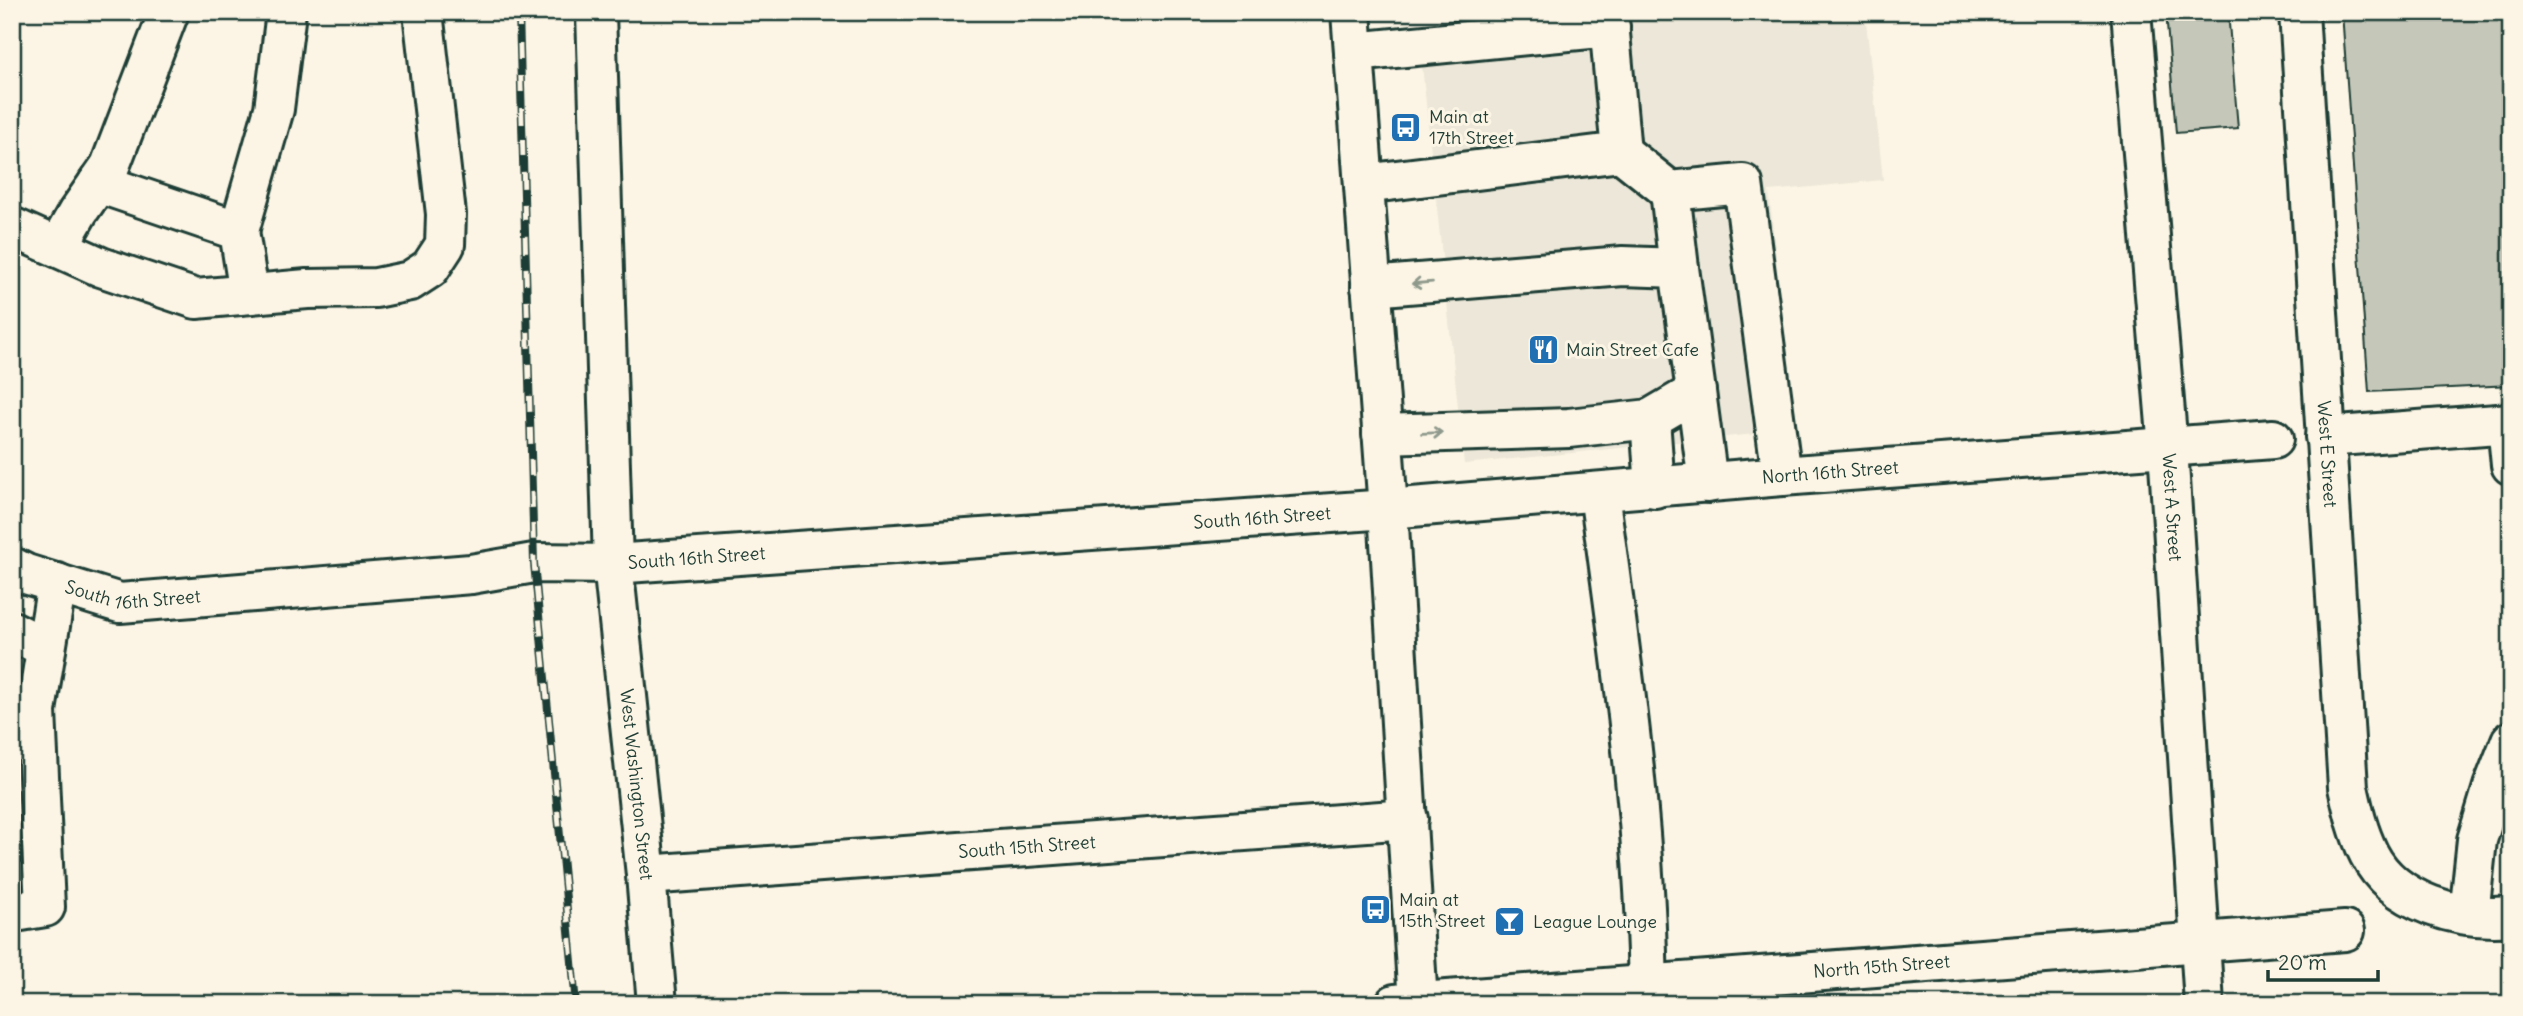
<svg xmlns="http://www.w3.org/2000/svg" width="2523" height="1016" font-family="Delius,sans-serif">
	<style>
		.built { fill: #ece7d8 }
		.building { fill: #c5c7b9; stroke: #1f3d34; stroke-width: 2 }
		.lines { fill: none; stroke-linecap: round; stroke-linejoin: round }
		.minor-casing { stroke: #1f3d34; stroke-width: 44 }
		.major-casing { stroke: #1f3d34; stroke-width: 44 }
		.minor { stroke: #fcf5e5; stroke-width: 38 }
		.major { stroke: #fcf5e5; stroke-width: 38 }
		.rail-casing { stroke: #1f3d34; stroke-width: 8 }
		.rail { stroke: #fcf5e5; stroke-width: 5; stroke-dasharray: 16; stroke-linecap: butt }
		.oneway { stroke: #8e998c }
		.labels { text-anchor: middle; stroke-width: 6; stroke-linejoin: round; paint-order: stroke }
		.poi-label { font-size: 18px; fill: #1f3d34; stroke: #fcf5e5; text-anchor: start }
		.street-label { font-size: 18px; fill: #1f3d34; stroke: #fcf5e5 }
	</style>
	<rect width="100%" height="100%" fill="#fcf5e5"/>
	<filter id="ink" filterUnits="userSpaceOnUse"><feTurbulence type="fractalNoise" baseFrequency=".0143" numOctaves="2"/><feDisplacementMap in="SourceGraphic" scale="14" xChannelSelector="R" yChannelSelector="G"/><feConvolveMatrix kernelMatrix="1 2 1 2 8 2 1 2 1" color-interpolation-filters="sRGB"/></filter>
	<g filter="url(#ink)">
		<polygon class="built" points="1471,12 1865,12 1883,180 1769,191 1794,430 1464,464 1421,56"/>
		<g class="building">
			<polygon points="2166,12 2228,12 2238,128 2176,133"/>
			<polygon points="2342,12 2511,12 2511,385 2369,392"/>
		</g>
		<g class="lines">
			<defs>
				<g id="minor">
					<path id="s1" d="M596 12 613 564 646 875 657 1004"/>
					<path id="s2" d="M2131 12 2168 448 2204 1004"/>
					<path id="s3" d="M2299 12 2348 787C2353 810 2358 832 2369 854 2394 903 2460 921 2511 916"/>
					<polyline points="1354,52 1610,27"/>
					<polyline points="1621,152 1670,191 1743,184 1782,476"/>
					<polyline points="98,183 239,231 249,294"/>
					<polyline points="1364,184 1621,152 1608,12"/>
					<polyline points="1670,191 1679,268"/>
					<polyline points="12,227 101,267 196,299 307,289 376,288 410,281 430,268 445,245 446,214 423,12"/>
					<polyline points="239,231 274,109 286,12"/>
					<polyline points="58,247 78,212 110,166 169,12"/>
					<polyline points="1371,287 1623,266 1679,268 1696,392 1650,419 1569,428 1382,434"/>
					<polyline points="1696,392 1708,483"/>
					<polyline points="1650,419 1655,488"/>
					<polyline points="2507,424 2511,465"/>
					<polyline points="2325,437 2511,423"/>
					<path d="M1599 493C1622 663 1647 832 1648 1004"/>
					<path id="s4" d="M12 567 26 574 120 603 471 574 534 563 613 564 1388 509 1782 476 2273 439"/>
					<polyline points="12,631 46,648"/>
					<path id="s5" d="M646 875 1408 819"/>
					<polyline points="12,907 21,911 45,907 36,711 57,583"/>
					<polyline points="2469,915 2477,840 2493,787 2511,741"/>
					<path id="s6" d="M1395 1004 2345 931"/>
				</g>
				<polyline id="major" points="1351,12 1388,509 1418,1004"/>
			</defs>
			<use href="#minor" class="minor-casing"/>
			<use href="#major" class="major-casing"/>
			<use href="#minor" class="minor"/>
			<use href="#major" class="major"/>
			<defs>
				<polyline id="rail" points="519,12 534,563 576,1004"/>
			</defs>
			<use href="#rail" class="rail-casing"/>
			<use href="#rail" class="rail"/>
		</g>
		<defs><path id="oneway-shaft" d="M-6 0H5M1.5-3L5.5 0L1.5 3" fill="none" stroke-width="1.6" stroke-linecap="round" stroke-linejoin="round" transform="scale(1.75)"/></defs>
		<g class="oneway">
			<use href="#oneway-shaft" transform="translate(1422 283) rotate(175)"/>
			<use href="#oneway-shaft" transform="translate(1432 433) rotate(-2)"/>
		</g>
	</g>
	<defs>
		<symbol id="bus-square" viewBox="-11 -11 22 22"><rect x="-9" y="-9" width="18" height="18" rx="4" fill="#1f6fb2" stroke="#fcf5e5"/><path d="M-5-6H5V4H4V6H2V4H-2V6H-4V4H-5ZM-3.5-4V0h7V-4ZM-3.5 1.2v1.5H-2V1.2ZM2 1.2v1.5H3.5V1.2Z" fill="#fff"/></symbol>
		<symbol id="restaurant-square" viewBox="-11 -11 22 22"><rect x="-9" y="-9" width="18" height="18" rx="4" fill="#1f6fb2" stroke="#fcf5e5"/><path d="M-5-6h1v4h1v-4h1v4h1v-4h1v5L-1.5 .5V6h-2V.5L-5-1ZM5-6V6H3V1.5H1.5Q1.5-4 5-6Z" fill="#fff"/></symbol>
		<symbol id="bar-square" viewBox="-11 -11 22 22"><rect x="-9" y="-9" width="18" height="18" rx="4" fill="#1f6fb2" stroke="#fcf5e5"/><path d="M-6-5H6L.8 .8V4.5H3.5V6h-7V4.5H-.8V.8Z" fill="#fff"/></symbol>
	</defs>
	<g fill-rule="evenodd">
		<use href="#bus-square" x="1388" y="110" width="35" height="35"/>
		<use href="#restaurant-square" x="1526" y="332" width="35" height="35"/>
		<use href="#bus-square" x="1358" y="892" width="35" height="35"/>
		<use href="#bar-square" x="1492" y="904" width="35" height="35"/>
	</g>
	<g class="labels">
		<g class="poi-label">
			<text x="1429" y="123">Main at<tspan x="1429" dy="21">17th Street</tspan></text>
			<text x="1566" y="356">Main Street Cafe</text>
			<text x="1399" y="906">Main at<tspan x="1399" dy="21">15th Street</tspan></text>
			<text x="1533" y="928">League Lounge</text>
		</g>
		<g class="street-label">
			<text dy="6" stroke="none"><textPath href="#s3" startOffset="443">West E Street</textPath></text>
			<text dy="6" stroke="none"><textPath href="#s4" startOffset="1830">North 16th Street</textPath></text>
			<text dy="6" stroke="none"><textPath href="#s2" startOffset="497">West A Street</textPath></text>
			<text dy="6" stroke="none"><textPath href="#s4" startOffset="1260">South 16th Street</textPath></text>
			<text dy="6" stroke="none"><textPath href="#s4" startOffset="693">South 16th Street</textPath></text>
			<text dy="6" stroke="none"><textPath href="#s4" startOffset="126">South 16th Street</textPath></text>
			<text dy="6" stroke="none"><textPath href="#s1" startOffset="774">West Washington Street</textPath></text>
			<text dy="6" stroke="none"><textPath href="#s5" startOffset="382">South 15th Street</textPath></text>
			<text dy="6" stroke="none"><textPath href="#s6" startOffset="488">North 15th Street</textPath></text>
		</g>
	</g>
	<rect width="2523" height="1016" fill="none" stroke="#fcf5e5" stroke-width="42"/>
	<rect x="21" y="21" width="2481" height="974" fill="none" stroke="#1f3d34" stroke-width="2.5" filter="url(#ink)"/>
	<path d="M2268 970v10h110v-10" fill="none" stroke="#1f3d34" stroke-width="3.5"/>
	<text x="2278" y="970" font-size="21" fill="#1f3d34" stroke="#fcf5e5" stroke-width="5" paint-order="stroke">20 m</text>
</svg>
